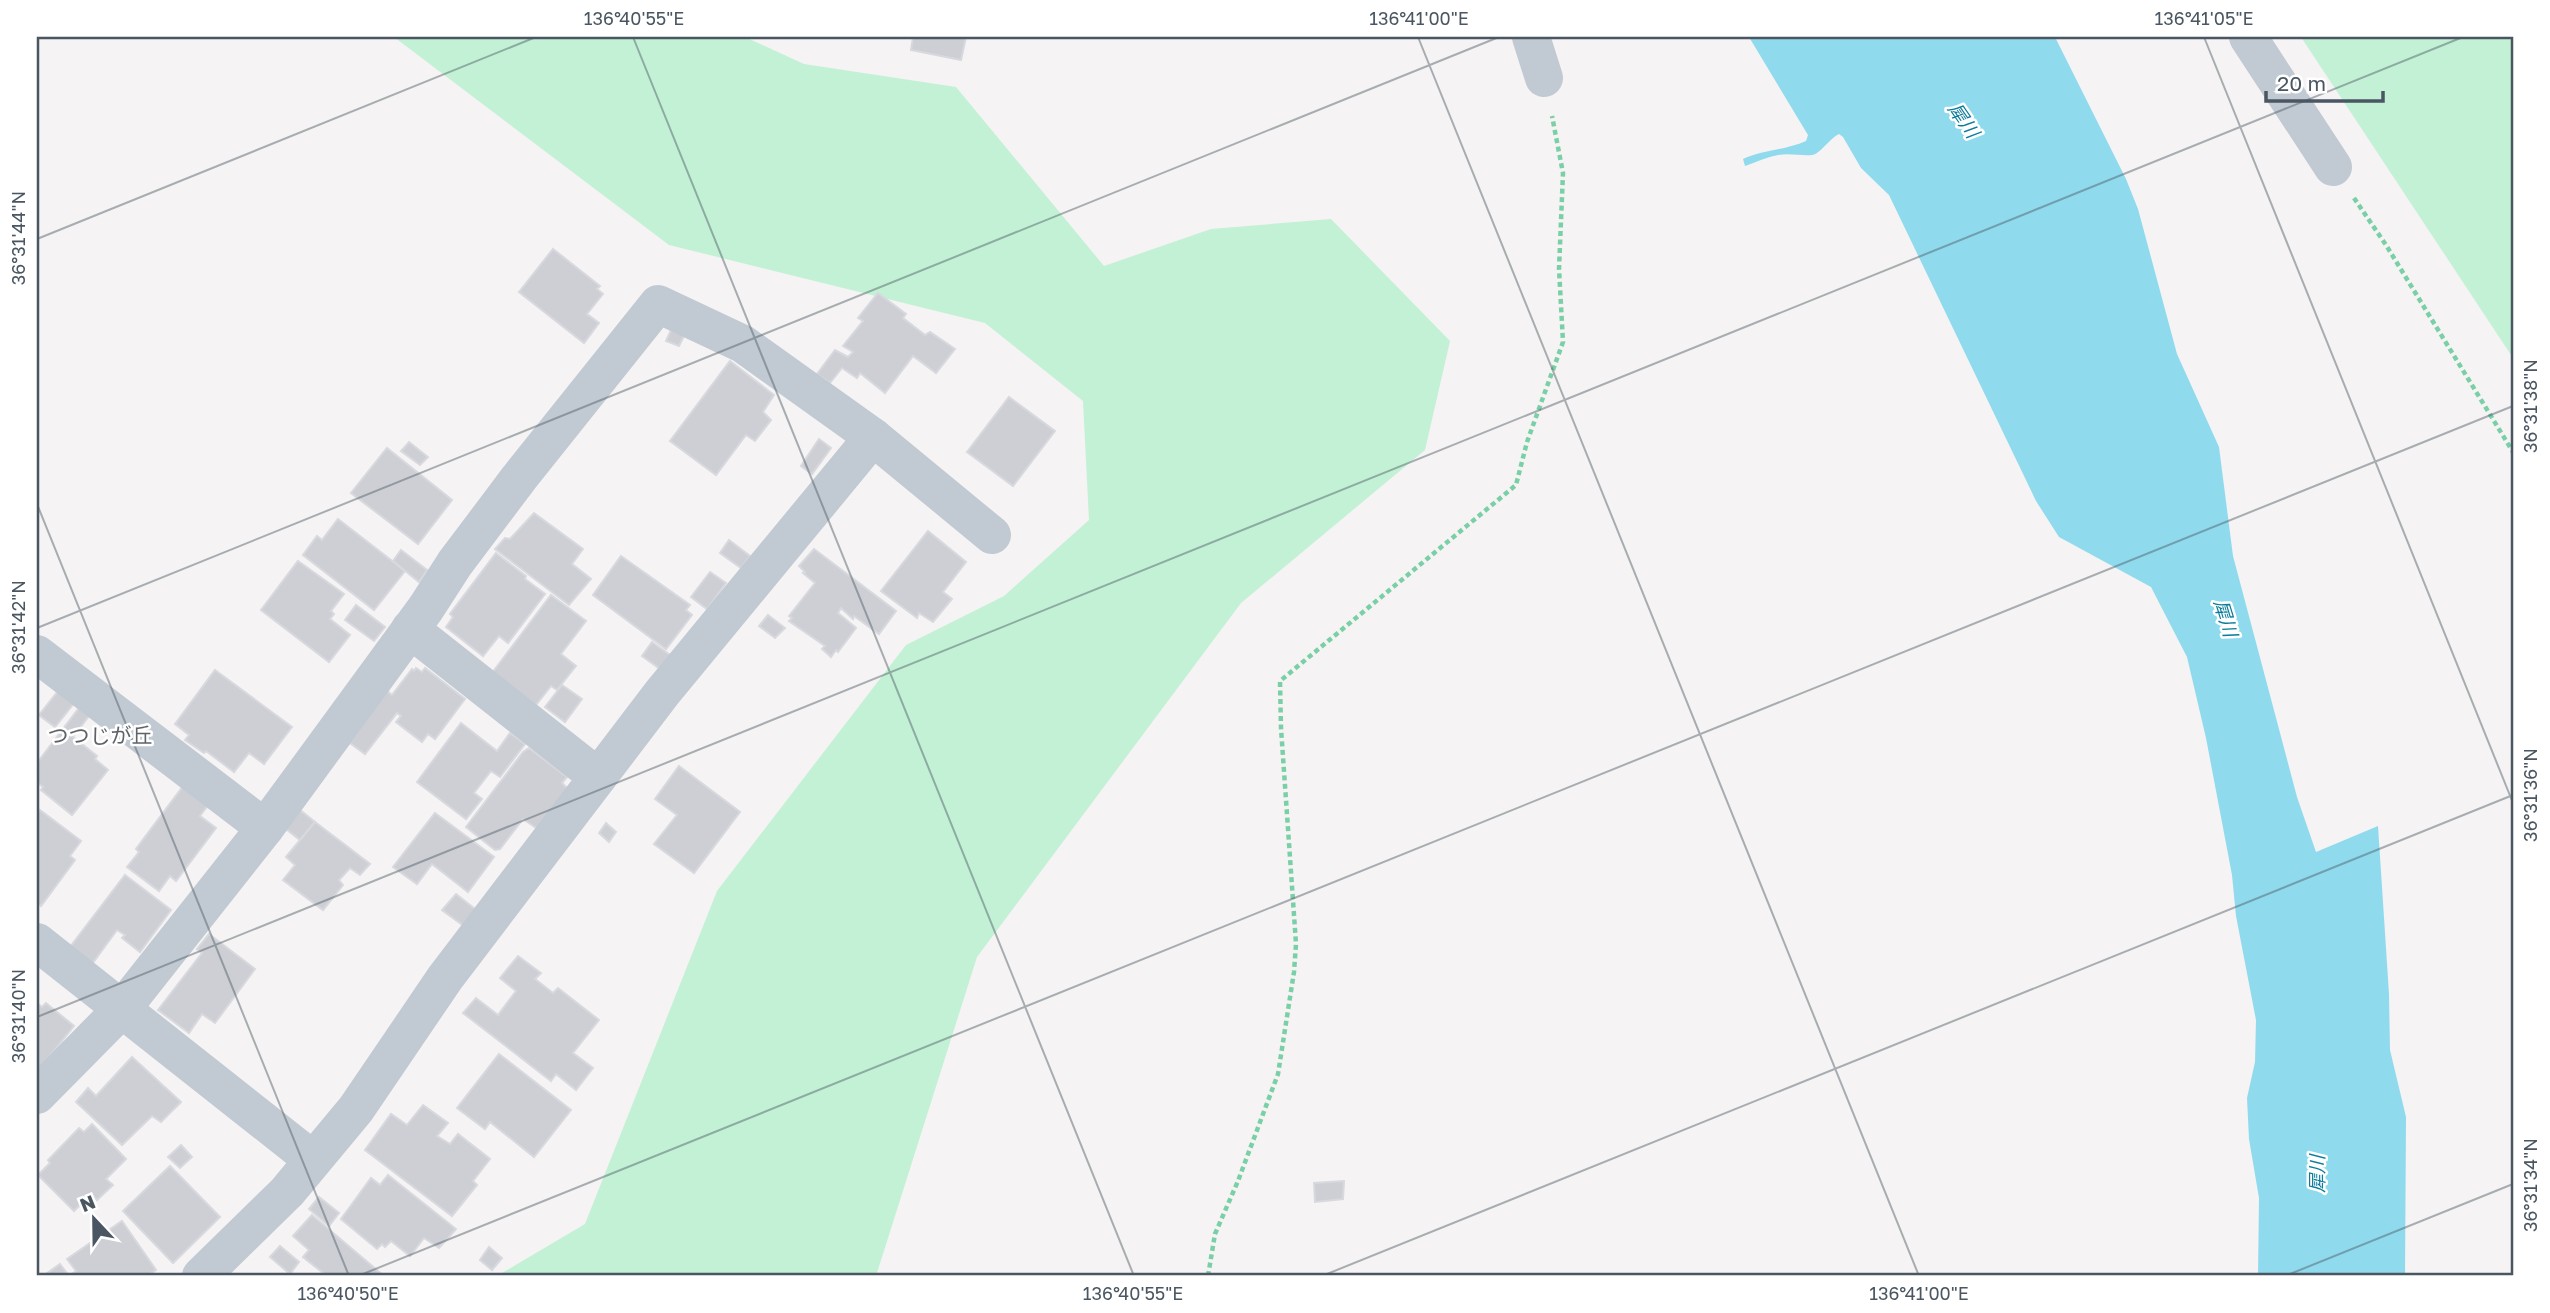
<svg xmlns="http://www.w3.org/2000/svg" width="2550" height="1313" font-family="'Golos Text','Noto Sans JP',sans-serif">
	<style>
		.green { fill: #c3f1d5 }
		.water { fill: #90daee }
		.building { fill: #cdcfd5; stroke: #d7d9de; stroke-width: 2 }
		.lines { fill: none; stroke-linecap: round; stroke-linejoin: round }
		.path { stroke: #7ad0a6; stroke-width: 4.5; stroke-dasharray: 5 3.5; stroke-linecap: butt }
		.minor { stroke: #c1cad2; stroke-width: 38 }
		.ticks { fill: none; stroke: #4a5661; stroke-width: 2; stroke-opacity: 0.45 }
		.labels { text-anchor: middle; stroke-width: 5; stroke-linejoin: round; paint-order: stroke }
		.water-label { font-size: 19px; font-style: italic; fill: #0c7c9b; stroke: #fff }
		.quarter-label { font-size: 21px; fill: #5f6368; stroke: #fff }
		.neatline { fill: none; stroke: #4a5661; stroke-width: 2.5 }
		.ticks-label { font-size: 18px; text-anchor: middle; fill: #4a5661 }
	</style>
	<rect width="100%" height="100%" fill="#f5f3f3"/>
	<g class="green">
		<polygon points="394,37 745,37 804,64 956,87 1104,266 1211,229 1331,219 1450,341 1425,450 1241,603 977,957 876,1276 497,1276 585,1224 717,891 906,645 1004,596 1089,520 1083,401 985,323 669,245"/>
		<polygon points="2301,37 2513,37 2513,358"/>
	</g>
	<path class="water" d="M1749 37H2055L2126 179 2138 209 2177 354 2219 447 2233 556 2297 797 2316 852 2378 826 2389 994 2390 1050 2406 1117 2405 1276H2258L2259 1198 2249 1139 2247 1098 2255 1062 2256 1020 2236 916 2232 875 2206 738 2187 657 2151 587 2059 537 2036 501 1889 195 1861 168 1843 137 1839 134C1830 138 1819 155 1812 155 1802 156 1790 153 1778 155 1767 157 1756 162 1745 166L1743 159C1763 150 1786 150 1806 141L1808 135Z"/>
	<g class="building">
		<polygon points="913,37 966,37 961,60 911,50"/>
		<polygon points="553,249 600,286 597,289 603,294 587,314 599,323 584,343 519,292"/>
		<polygon points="878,293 906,314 903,318 925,335 930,332 955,349 936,373 913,356 885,393 860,373 857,378 842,368 830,383 817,374 835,350 848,357 853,352 843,346 863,321 858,318"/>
		<polygon points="671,330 684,336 679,346 666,341"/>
		<polygon points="730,361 774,395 763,412 771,420 755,441 746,435 716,475 670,441"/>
		<polygon points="1009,397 1055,431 1013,486 967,452"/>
		<polygon points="819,439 831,448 812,474 801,466"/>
		<polygon points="409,442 428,457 420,465 401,451"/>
		<polygon points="387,448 452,500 418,544 351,493"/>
		<polygon points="534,513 583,549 572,564 591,579 569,605 495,549 505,538 510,539"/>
		<polygon points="338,519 405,571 374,610 303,555 317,536 322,540"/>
		<polygon points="928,531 966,562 943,592 952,599 933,622 919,613 917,618 881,591"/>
		<polygon points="729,540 750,556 741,568 720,553"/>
		<polygon points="814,549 896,611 879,634 854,616 853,619 841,608 838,613 856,628 838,652 836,650 831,657 822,649 825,646 789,621 792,618 789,616 815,583 803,573 805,572 799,566"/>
		<polygon points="401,550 427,570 419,582 393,561"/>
		<polygon points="496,553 526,576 525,579 545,594 508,643 499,636 483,656 446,627 453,617 450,614"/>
		<polygon points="621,556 690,605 686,610 692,615 666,649 593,595"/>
		<polygon points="298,561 344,594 331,611 334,614 330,619 350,635 329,662 261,610"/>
		<polygon points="710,572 726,583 707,609 691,597"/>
		<polygon points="551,595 586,621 561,654 576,666 557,690 551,686 536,705 492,673"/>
		<polygon points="356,605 385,627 374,641 345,620"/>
		<polygon points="768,615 785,628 775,638 759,626"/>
		<polygon points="652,642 673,657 663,671 642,656"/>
		<polygon points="416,668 422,672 425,668 465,699 435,739 428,734 422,742 396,722 401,716 397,713 365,754 350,743 387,691 392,695 412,669 414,671"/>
		<polygon points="215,670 292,727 264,764 249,753 234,772 206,751 204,753 185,740 189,735 175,724"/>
		<polygon points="562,685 582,699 565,722 545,707"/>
		<polygon points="59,690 75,702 55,727 39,715"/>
		<polygon points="79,708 89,716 73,737 97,756 95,759 108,770 72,815 41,790 43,787 37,782 37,763"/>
		<polygon points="461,723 497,751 510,733 525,744 500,777 491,771 474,793 482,799 466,819 417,782"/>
		<polygon points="529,748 567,777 562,783 570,791 539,830 523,819 500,849 495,850 466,827 523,752"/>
		<polygon points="679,766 740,812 694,873 654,844 677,815 655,799"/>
		<polygon points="184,785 209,804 200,816 216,828 176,881 170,876 159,891 127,867 139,852 136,849"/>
		<polygon points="40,810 81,841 70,856 75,860 41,906 37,903 37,814"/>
		<polygon points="300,810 315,822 300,840 286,829"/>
		<polygon points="435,813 494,857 468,892 432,864 417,884 393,867"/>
		<polygon points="315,822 370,864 360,875 350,868 339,880 343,885 323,910 283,880 295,865 286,857"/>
		<polygon points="606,823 616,832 609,842 599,833"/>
		<polygon points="125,875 171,910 140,952 122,938 125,935 117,930 92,964 70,947"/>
		<polygon points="456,894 480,913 468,929 442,910"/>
		<polygon points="209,934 255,969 215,1023 202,1014 189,1033 158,1010 202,953 197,949"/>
		<polygon points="518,956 541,973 535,979 553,993 558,988 599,1020 573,1053 593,1068 576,1090 556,1074 551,1081 463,1013 476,998 498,1015 516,991 500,978"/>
		<polygon points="37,1003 42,1007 46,1003 74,1026 37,1072"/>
		<polygon points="499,1054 571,1110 534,1157 490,1122 485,1129 457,1108"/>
		<polygon points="132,1057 181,1102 161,1122 152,1116 122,1145 76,1102 88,1088 96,1096"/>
		<polygon points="423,1105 448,1123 437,1136 450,1144 458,1134 490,1159 473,1181 477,1185 452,1216 365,1150 391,1114 407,1125"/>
		<polygon points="92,1124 126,1159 106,1179 113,1185 97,1200 91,1194 74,1211 38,1175 50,1163 48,1160 79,1128 84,1132"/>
		<polygon points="181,1145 192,1157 180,1168 168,1157"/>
		<polygon points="170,1166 220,1217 173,1263 123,1211"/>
		<polygon points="388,1175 456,1229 439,1248 424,1238 410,1256 391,1241 385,1247 382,1244 377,1249 341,1219 371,1178 380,1185"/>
		<polygon points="1344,1181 1343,1199 1315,1202 1314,1183"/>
		<polygon points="319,1197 339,1213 329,1226 309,1209"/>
		<polygon points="312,1215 384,1276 327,1276 303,1257 309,1250 293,1236"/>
		<polygon points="122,1221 156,1270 147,1276 69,1276 76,1271 67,1259"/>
		<polygon points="280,1246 299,1262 290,1274 270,1257"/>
		<polygon points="489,1247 502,1258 492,1270 480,1260"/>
		<polygon points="60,1264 69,1276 43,1276"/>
	</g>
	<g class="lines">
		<g class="path">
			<polyline points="2354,198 2386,245 2513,452"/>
			<polyline points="1208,1276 1215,1234 1238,1181 1278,1074 1294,972 1296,944 1281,728 1280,681 1516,485 1527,442 1563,342 1559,269 1563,173 1552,116"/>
		</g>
		<g class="minor">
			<polyline points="1531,37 1544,78"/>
			<polyline points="2248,37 2333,167"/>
			<polyline points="410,629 598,777"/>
			<polyline points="37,654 265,828"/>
			<polyline points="37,942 313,1160"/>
			<polyline points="37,1095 122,1009 265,828 426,608 455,563 519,478 658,304 743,344 873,437 992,535"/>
			<polyline points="201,1276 287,1192 356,1109 445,978 662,693 873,437"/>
		</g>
	</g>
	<path class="ticks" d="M633 37 1134 1276M1418 37 1919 1276M2204 37 2513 803M37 239 536 37M37 504 349 1276M37 628 1499 37M37 1017 2463 37M358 1276 2513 406M1322 1276 2513 795M2285 1276 2513 1184"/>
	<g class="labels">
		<g class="water-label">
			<text transform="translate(1964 120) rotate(55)" y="7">犀川</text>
			<text transform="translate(2226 618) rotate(73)" y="7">犀川</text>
			<text transform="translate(2317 1174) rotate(-90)" y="7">犀川</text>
		</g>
		<g class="quarter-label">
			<text x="100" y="743">つつじが丘</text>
		</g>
	</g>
	<rect width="2550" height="1313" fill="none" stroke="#ffffff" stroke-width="77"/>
	<g transform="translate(94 1219) rotate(338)" stroke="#ffffff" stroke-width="5" paint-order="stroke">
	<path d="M0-5L12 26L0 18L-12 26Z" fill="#4a5661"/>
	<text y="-10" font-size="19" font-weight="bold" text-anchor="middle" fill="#4a5661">N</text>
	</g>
	<path d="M2266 91v10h117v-10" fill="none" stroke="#4a5661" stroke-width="3.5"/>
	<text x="2277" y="91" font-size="21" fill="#4a5661" stroke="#ffffff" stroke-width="5" paint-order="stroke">20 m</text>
	<rect x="38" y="38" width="2474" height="1236" class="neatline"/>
	<g class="ticks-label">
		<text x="634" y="25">136°40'55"E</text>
		<text x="1419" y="25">136°41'00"E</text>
		<text x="2204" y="25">136°41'05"E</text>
		<text transform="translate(19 238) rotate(-90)" y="6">36°31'44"N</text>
		<text transform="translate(2531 406) rotate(-90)" y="6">36°31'38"N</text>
		<text transform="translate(19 627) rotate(-90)" y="6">36°31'42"N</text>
		<text transform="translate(2531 795) rotate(-90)" y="6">36°31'36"N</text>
		<text transform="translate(19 1016) rotate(-90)" y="6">36°31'40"N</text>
		<text transform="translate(2531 1185) rotate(-90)" y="6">36°31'34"N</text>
		<text x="348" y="1300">136°40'50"E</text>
		<text x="1133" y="1300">136°40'55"E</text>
		<text x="1919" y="1300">136°41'00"E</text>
	</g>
</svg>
